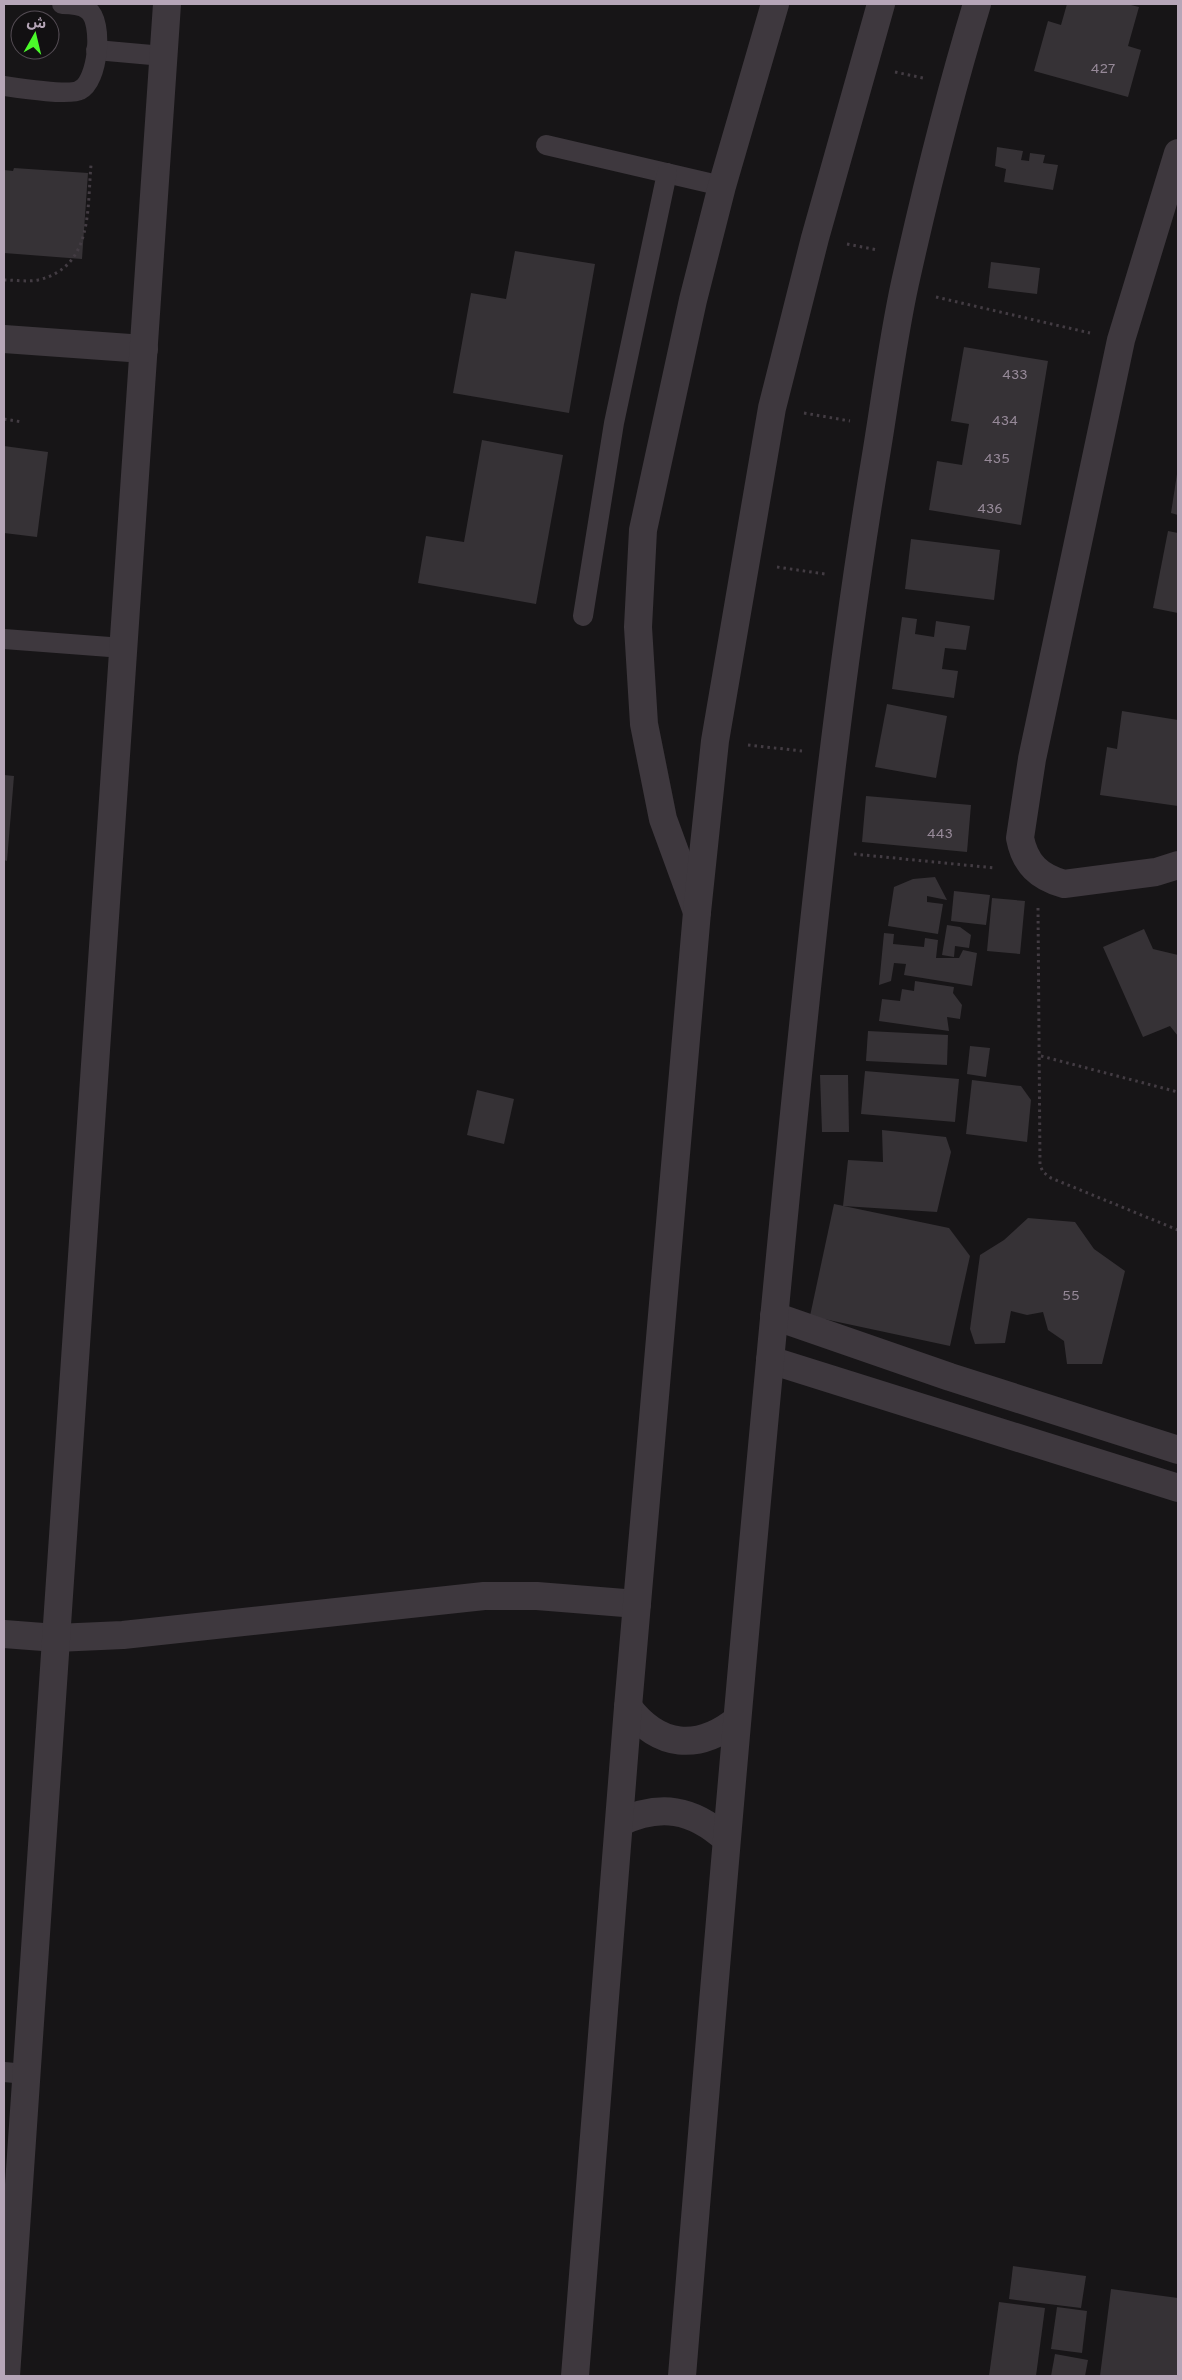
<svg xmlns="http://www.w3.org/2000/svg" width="1182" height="2380" font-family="Overpass,'Noto Sans Arabic',sans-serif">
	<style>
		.building { fill: #363236 }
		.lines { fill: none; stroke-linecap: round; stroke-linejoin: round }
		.path { stroke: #433c43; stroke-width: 3; stroke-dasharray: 2.5 4; stroke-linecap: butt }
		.service { stroke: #3e383e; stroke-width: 20 }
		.minor { stroke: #3e383e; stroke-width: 28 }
		.tertiary { stroke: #3e383e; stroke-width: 28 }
		.labels { text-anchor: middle; stroke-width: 5; stroke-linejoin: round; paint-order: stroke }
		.number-label { font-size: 14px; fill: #968998 }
	</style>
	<rect width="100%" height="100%" fill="#171517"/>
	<g class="building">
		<polygon points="1067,4 1127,4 1139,7 1128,46 1141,50 1128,97 1034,71 1048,21 1061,25"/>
		<polygon points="997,147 1023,151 1021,160 1029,161 1030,153 1045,155 1043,163 1058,165 1053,190 1004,182 1006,169 995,166"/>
		<polygon points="14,168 88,173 82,259 4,253 4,170 13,171"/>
		<polygon points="515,251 595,264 569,413 453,393 471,293 506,299"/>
		<polygon points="991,262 1040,268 1037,294 988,288"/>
		<polygon points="964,347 1048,361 1021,525 929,510 937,461 962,465 969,424 951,421"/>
		<polygon points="482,440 563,455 536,604 418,583 426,536 464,542"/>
		<polygon points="4,446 48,452 37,537 4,533"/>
		<polygon points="1177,474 1178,475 1178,515 1171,513"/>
		<polygon points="1168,531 1178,533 1178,613 1153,608"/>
		<polygon points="911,539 1000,550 994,600 905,589"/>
		<polygon points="902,617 917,619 915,634 934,637 936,621 970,626 966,650 945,648 942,669 958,671 954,698 892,689"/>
		<polygon points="887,704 947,716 936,778 875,767"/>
		<polygon points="1122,711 1178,720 1178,806 1100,795 1107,747 1117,749"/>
		<polygon points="4,775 14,776 7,861 4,860"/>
		<polygon points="866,796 971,805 967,852 862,842"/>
		<polygon points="935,877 947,900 927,896 927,902 943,904 938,934 888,926 894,887 913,879"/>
		<polygon points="954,891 990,895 986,925 951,921"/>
		<polygon points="992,898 1025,901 1020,954 987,951"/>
		<polygon points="947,925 960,927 971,935 969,948 955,946 954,957 942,955"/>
		<polygon points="1144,929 1153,949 1178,955 1178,1036 1170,1026 1143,1037 1103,947"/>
		<polygon points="884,933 894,934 893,944 924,947 925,938 938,940 936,958 959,958 963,950 977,953 972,986 904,975 906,964 894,963 891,981 879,985"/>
		<polygon points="915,981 954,987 953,993 962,1005 960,1019 947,1017 949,1031 879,1021 882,999 900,1001 902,989 914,991"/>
		<polygon points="868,1031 948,1035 947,1065 866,1061"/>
		<polygon points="970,1046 990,1048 986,1077 967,1074"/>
		<polygon points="865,1071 959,1079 955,1122 861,1114"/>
		<polygon points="820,1075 848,1075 849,1132 822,1132"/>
		<polygon points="972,1080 1021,1086 1031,1100 1027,1142 966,1134"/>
		<polygon points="477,1090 514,1099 504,1144 467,1135"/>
		<polygon points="882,1130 946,1137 951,1152 937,1212 843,1206 848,1160 883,1162"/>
		<polygon points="834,1204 949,1228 970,1256 950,1346 810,1316"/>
		<polygon points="1028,1218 1075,1222 1094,1249 1125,1271 1102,1364 1067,1364 1064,1341 1048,1330 1043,1312 1027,1315 1011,1311 1005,1343 975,1344 970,1329 980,1255 1004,1240"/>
		<polygon points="1013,2266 1086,2276 1081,2308 1009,2299"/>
		<polygon points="1111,2289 1178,2298 1178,2376 1100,2376"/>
		<polygon points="999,2302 1045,2308 1036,2376 989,2376"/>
		<polygon points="1057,2307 1087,2311 1082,2353 1051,2349"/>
		<polygon points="1055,2354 1088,2360 1085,2376 1051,2376"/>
	</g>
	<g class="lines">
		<g class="path">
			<polyline points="895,72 923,78"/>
			<polyline points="847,244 878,250"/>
			<path d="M4 280C15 280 28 282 38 280 93 267 87 210 91 165"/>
			<polyline points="936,297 1090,333"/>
			<polyline points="804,413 850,421"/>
			<polyline points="4,419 22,422"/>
			<polyline points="777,567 825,574"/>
			<polyline points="748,745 802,751"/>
			<polyline points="854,854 995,868"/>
			<polyline points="1038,908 1040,1165 1043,1172 1051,1178 1178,1230"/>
			<polyline points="1041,1056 1178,1092"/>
		</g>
		<g class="service">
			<polyline points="96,50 163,56"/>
			<path d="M4 86C18 88 70 96 80 90 98 82 104 22 88 10 82 5 70 4 62 4"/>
			<polyline points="546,145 722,186"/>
			<polyline points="583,616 614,423 667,173"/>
			<polyline points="4,639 123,648"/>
			<polyline points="4,2072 26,2074"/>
		</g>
		<g class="minor">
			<path d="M1178 153 1121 340 1032 759 1020 838C1025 864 1039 877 1064 884L1156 872 1178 865"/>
			<polyline points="4,339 144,349"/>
			<polyline points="697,912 663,819 644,724 638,627 643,530 693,300 722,186 775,4"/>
			<polyline points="774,1316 950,1377 1178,1450"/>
			<polyline points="770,1360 1178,1488"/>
			<polyline points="4,1634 56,1638 123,1635 484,1596 537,1596 637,1604"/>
			<polyline points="6,2376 167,4"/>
		</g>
		<g class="tertiary">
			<path d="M628 1707C659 1748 698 1751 737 1720"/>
			<path d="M619 1823C660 1803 693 1809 726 1839"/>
			<polyline points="575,2376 628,1707 697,912 715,741 772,408 815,238 881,4"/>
			<path d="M682 2376C717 1949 753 1521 796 1094 818 878 841 663 877 449 886 394 893 338 905 283 926 189 949 96 977 4"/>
		</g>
	</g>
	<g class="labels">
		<g class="number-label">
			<text x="1103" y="73">427</text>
			<text x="1015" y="379">433</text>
			<text x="1005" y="425">434</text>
			<text x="997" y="463">435</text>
			<text x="990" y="513">436</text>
			<text x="940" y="838">443</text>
			<text x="1071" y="1300">55</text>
		</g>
	</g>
	<rect width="1182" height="2380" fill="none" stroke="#b6a6b8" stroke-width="10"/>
	<g transform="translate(35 35) rotate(8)"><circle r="24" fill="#121012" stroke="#544c54"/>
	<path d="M0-4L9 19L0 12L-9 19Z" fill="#4bfa2a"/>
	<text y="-8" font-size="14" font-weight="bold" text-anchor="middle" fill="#b6a6b8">ش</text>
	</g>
</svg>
